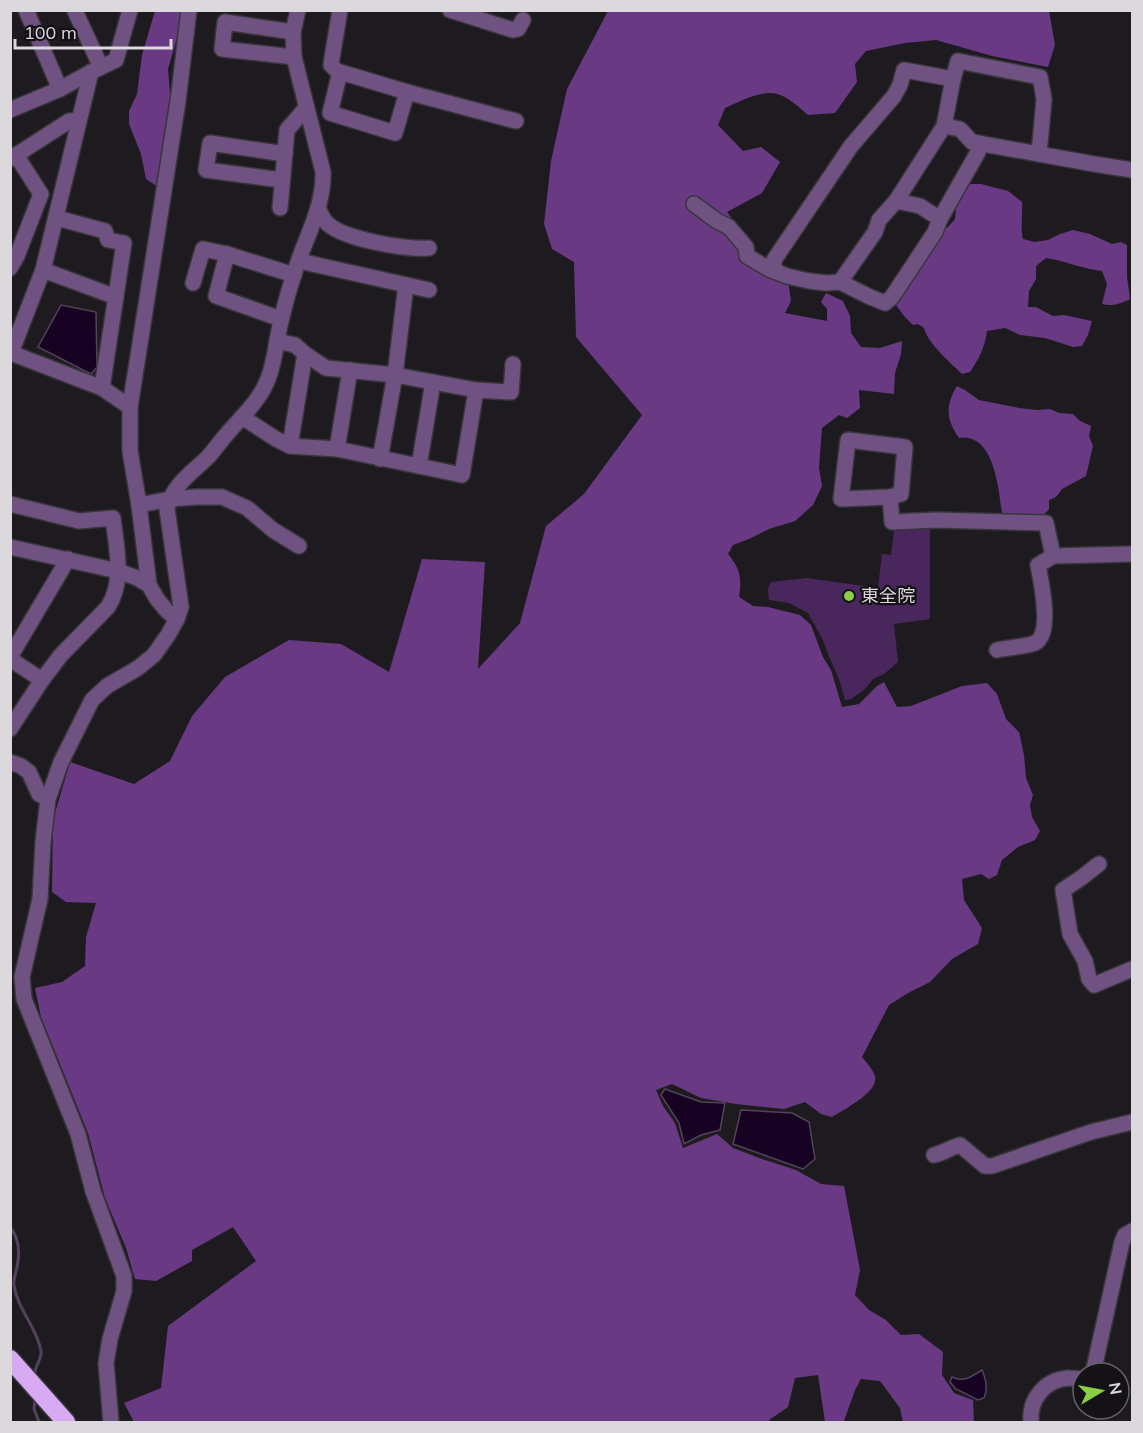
<svg xmlns="http://www.w3.org/2000/svg" width="1143" height="1433" font-family="Mulish,'Noto Sans JP',sans-serif">
	<style>
		.green { fill: #49275c }
		.forest { fill: #693a83 }
		.water { fill: #180224; stroke: #52425b; stroke-width: 1.5 }
		.lines { fill: none; stroke-linecap: round; stroke-linejoin: round }
		.stream { stroke: #52425b; stroke-width: 3 }
		.minor-casing { stroke: #38363a; stroke-width: 18 }
		.highway-casing { stroke: #38363a; stroke-width: 21 }
		.minor { stroke: #6f5282; stroke-width: 15 }
		.highway { stroke: #d7aaf3; stroke-width: 18 }
		.poi-dot { fill: #8bce46; stroke: #151217; stroke-width: 2 }
		.labels { text-anchor: middle; stroke-width: 4.5; stroke-linejoin: round; paint-order: stroke }
		.poi-label { font-size: 18px; fill: #dbd9dc; stroke: #151217; text-anchor: start }
	</style>
	<rect width="100%" height="100%" fill="#1e1b20"/>
	<polygon class="green" points="930,529 930,619 894,624 898,662 884,674 873,679 864,690 851,699 845,700 839,679 828,654 822,638 808,613 789,603 769,600 768,589 771,582 807,578 878,588 882,554 891,555 894,530"/>
	<g class="forest">
		<polygon points="155,11 184,11 182,21 168,69 171,106 158,187 146,179 141,154 129,124 129,111 137,94 142,55"/>
		<path d="M608 11H1049L1055 45 1048 67 992 56 936 40 905 43 866 51 855 64 857 82 835 113 808 115C799 107 784 93 771 93 755 93 739 102 725 108L718 125 743 151 761 147 780 162 762 193 727 212 776 278 788 280 791 301 785 313 827 321V309L821 302 826 293 843 301 850 316 851 333 861 347 880 348 902 341 901 354 895 373 894 394 859 390 860 408 847 418 839 415 822 428 819 468 822 486 813 505 795 521 769 529 749 539 733 545 728 554C740 568 742 578 739 597L753 606 768 607 800 615 811 625 823 657 831 670 842 707 859 704 877 686 884 682 897 707 911 706 962 686 987 683 997 694 1006 719 1019 732 1024 755 1026 778 1033 795 1030 805 1032 817 1040 831 1035 840 1018 847 1002 860 997 875 989 879 981 874 962 879 964 900 982 928 978 944 952 959 930 982 908 993 889 1005 862 1057C866 1062 874 1070 875 1077 879 1092 843 1110 832 1117L821 1114 805 1102 784 1109 736 1104 701 1098 672 1084 656 1090 663 1106 675 1123 683 1148 717 1134 733 1148 762 1159 796 1170 821 1184 844 1186 860 1270 855 1295 869 1310 886 1320 901 1335 919 1334 943 1352 942 1375 954 1393 973 1400 974 1422H903L900 1408 880 1381 861 1379 855 1390 844 1421 825 1422 818 1375 795 1378 788 1407 769 1420 771 1422H134L124 1403 161 1388 168 1326 256 1261 233 1227 192 1250V1261L156 1281 135 1279 126 1248 105 1198 88 1133 41 1017 35 988 62 982 85 966 86 937 96 903 66 902 52 892 53 820 70 762 134 784 170 761 192 716 225 677 289 640 341 644 389 672 422 559 485 562 478 669 520 623 546 526 584 494 642 415 576 337 574 262 552 249 544 224 551 161 567 89Z"/>
		<path d="M967 184H981L1008 191 1022 202C1023 214 1020 226 1023 239L1034 242 1048 240 1060 234 1073 230 1090 234 1112 244 1121 242 1127 245V277L1130 299C1122 303 1112 307 1102 304L1107 284 1102 271C1083 269 1066 261 1046 258L1036 266V279L1029 291 1028 307H1036L1053 316 1064 315 1092 321 1088 335 1082 346 1073 347 1045 338 1020 335 1005 328 987 331C985 347 979 359 970 372L962 374C951 363 928 344 924 328L918 324 913 325 904 316 896 305 902 291 913 280 918 267 939 232 948 227 955 219 957 196Z"/>
		<path d="M957 386 965 390 979 400 1019 408 1037 410 1050 409 1059 413 1073 414 1080 421 1091 426 1089 436 1093 446 1086 476 1062 489 1056 497 1049 500V509L1043 516 1007 514 1002 513C999 492 995 442 968 438 965 437 962 438 959 438 946 420 945 405 957 386Z"/>
	</g>
	<g class="water">
		<polygon points="61,305 96,312 97,367 91,374 38,347"/>
		<polygon points="665,1089 701,1102 725,1103 720,1130 701,1135 684,1144 679,1123 661,1095"/>
		<polygon points="741,1110 792,1113 809,1122 815,1159 803,1169 733,1144"/>
		<path d="M982 1370C986 1380 988 1387 984 1398L978 1400 956 1389 950 1382 952 1377C964 1383 972 1376 982 1370Z"/>
	</g>
	<g class="lines">
		<g class="stream">
			<path d="M10 1227C19 1238 20 1253 17 1267 16 1273 13 1280 14 1285 17 1309 37 1327 41 1351 42 1358 38 1361 36 1368 35 1370 35 1376 35 1378"/>
			<polyline points="35,1396 34,1409 39,1422"/>
		</g>
		<defs>
			<g id="minor">
				<polyline points="26,10 60,89"/>
				<polyline points="77,10 75,11 101,67"/>
				<polyline points="450,10 513,30 518,29 523,20"/>
				<polyline points="293,32 225,22 222,49 294,57"/>
				<polyline points="91,72 43,270 11,353 102,388 130,407"/>
				<polyline points="340,72 330,113 395,133 407,92 337,71 331,65 332,58 340,10"/>
				<polyline points="953,79 958,61 1040,77 1044,99 1039,154"/>
				<polyline points="407,92 516,121"/>
				<polyline points="10,110 60,89 91,72 116,60 130,10"/>
				<polyline points="944,126 960,129 972,142 1094,164 1132,170"/>
				<polyline points="10,159 69,121 79,120"/>
				<polyline points="282,180 206,170 210,143 285,154"/>
				<polyline points="896,201 920,206 940,219"/>
				<polyline points="694,204 717,221 729,227 746,247 747,256 769,269 787,276 809,281 827,283 840,282 870,297 885,303 892,297 935,232 940,219 978,152 979,143"/>
				<polyline points="280,208 287,130 306,108"/>
				<path d="M318 208C320 212 322 217 325 221 339 239 407 250 429 248"/>
				<polyline points="57,218 105,231 108,240 124,243 102,388"/>
				<polyline points="227,254 216,296 281,319"/>
				<polyline points="299,261 429,290"/>
				<polyline points="10,268 17,256 41,194 16,155"/>
				<polyline points="43,270 116,297"/>
				<polyline points="774,271 774,260 851,146 894,96 900,85 904,70 953,79 944,126 896,201 879,220 875,232 840,282"/>
				<polyline points="193,283 203,249 227,254 294,275"/>
				<polyline points="476,390 511,392 513,364"/>
				<polyline points="242,417 276,439 290,446 337,449 462,475 476,390 395,375 326,368 305,354 295,345 277,341"/>
				<polygon points="848,440 905,447 901,494 890,497 841,499"/>
				<polyline points="290,446 305,354"/>
				<polyline points="337,449 350,370"/>
				<polyline points="380,459 395,375 406,285"/>
				<polyline points="419,466 433,382"/>
				<polyline points="890,497 892,522 936,520 1046,523 1053,556 1132,554"/>
				<path d="M10 504 79 521 113 518C116 546 125 581 108 607L61 655 42 680 10 729"/>
				<polyline points="139,505 170,499 196,497 222,497 247,508 273,530 299,546"/>
				<polyline points="10,547 118,571 137,578 149,585"/>
				<polyline points="177,619 167,611 157,599 149,585 139,505 130,451 130,407 178,101 189,10"/>
				<path d="M997 650C1005 648 1029 646 1035 643 1053 633 1041 582 1038 565L1053 556"/>
				<polyline points="10,657 68,559"/>
				<polyline points="10,659 42,680"/>
				<polyline points="10,762 21,766 29,772 39,794 48,799"/>
				<polyline points="1099,864 1081,878 1063,890 1070,934 1085,961 1089,979 1094,985 1132,969"/>
				<path d="M934 1155C944 1153 951 1147 960 1145L985 1166H992L1091 1132 1132 1122"/>
				<polyline points="1093,1373 1122,1242 1125,1235 1132,1231"/>
				<path d="M111 1422 106 1363 110 1339 124 1291V1276L93 1191 78 1134 24 999 22 977 40 899 43 842 48 799 61 762 92 700 107 686 138 668 154 655 168 635 177 619 181 607 167 509C173 484 192 473 209 456 215 449 220 442 226 435 237 422 250 410 259 396 275 374 275 343 282 317 287 295 294 273 302 251 312 226 324 199 323 172L294 57 293 32 298 10"/>
				<path d="M1031 1422C1029 1400 1044 1380 1068 1378 1073 1378 1078 1379 1083 1379"/>
			</g>
			<polyline id="highway" points="10,1359 66,1422"/>
		</defs>
		<use href="#minor" class="minor-casing"/>
		<use href="#highway" class="highway-casing"/>
		<use href="#minor" class="minor"/>
		<use href="#highway" class="highway"/>
	</g>
	<circle class="poi-dot" cx="849" cy="596" r="6"/>
	<g class="labels">
		<g class="poi-label">
			<text x="861" y="602">東全院</text>
		</g>
	</g>
	<rect width="1143" height="1433" fill="none" stroke="#dbd9dc" stroke-width="24"/>
	<g transform="translate(1101 1391) rotate(80)"><circle r="28" fill="#151217" stroke="#646266" stroke-width="1.5"/>
	<path d="M0-4.5L10 22L0 15L-10 22Z" fill="#8bce46"/>
	<text y="-9" font-size="16" font-weight="bold" text-anchor="middle" fill="#dbd9dc">N</text>
	</g>
	<path d="M15 39v9h156v-9" fill="none" stroke="#dbd9dc" stroke-width="3"/>
	<text x="24" y="39" font-size="18" fill="#dbd9dc" stroke="#151217" stroke-width="4.5" paint-order="stroke">100 m</text>
</svg>
